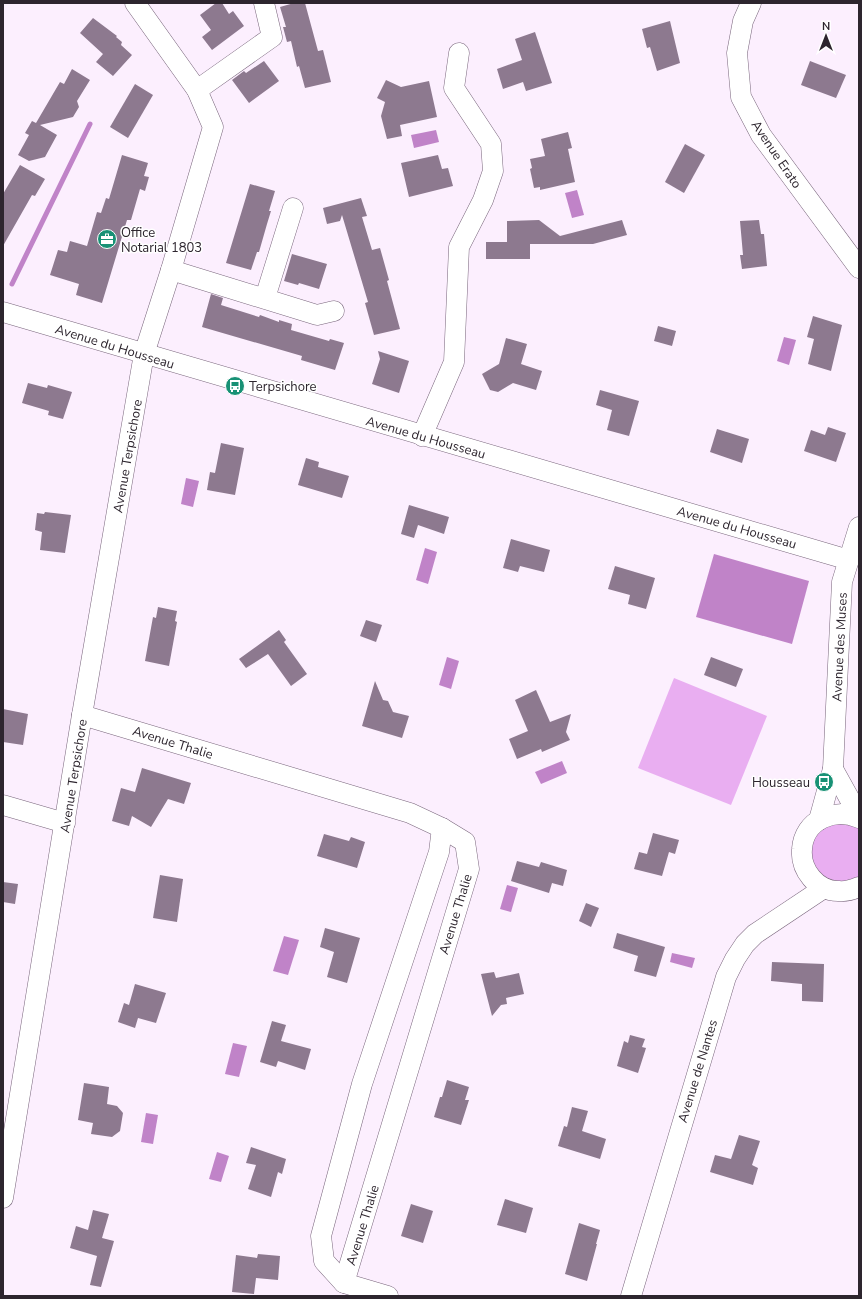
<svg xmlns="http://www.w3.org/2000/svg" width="862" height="1299" font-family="'Nunito Sans',sans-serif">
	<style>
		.green { fill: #e9aef1 }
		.water { fill: #c083c8 }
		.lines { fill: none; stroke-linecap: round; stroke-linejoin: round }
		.stream { stroke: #c083c8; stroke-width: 5 }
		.building { fill: #8d798f }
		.street-casing { stroke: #79667c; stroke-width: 21 }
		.street { stroke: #fff; stroke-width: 20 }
		.labels { text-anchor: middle; stroke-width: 3; stroke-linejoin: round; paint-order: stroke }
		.street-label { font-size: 13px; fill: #2d252e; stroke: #fff }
		.poi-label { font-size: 13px; fill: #2d252e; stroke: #fff; text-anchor: start }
	</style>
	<rect width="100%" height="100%" fill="#fceffe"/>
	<g class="green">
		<polygon points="674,678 767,716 731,805 638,768"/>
		<polygon points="834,820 859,825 859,879 839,885 813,870 810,839"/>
	</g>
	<g class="water">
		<polygon points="436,130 439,142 414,148 411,135"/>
		<polygon points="577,190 584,215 572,218 565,193"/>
		<polygon points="784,337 796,340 789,365 777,361"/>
		<polygon points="186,478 199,481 193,507 181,504"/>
		<polygon points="425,548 437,552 428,584 416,580"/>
		<polygon points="714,554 809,581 792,644 696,617"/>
		<polygon points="447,657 459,661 451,689 439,685"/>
		<polygon points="562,761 567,773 541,784 535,772"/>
		<polygon points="507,885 518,888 511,912 500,909"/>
		<polygon points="284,936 299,940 288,975 273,971"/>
		<polygon points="672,953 695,958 692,968 670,962"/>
		<polygon points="233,1043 247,1046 239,1077 225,1074"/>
		<polygon points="146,1113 158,1115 153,1144 141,1142"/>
		<polygon points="217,1152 229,1156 221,1182 209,1179"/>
	</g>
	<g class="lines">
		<polyline class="stream" points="12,284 90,124"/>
	</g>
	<g class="building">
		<polygon points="216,3 222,3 229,14 233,11 244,26 212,50 202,37 211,30 200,15"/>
		<polygon points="294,3 305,3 318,51 323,50 331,82 305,88 299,66 297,67 291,41 287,42 283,27 286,27 280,7"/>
		<polygon points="93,18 117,36 116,37 122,42 121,45 132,55 113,76 96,62 103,54 80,33"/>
		<polygon points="670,21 680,63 657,71 650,47 647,48 642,29"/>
		<polygon points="535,32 552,83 526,91 523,82 503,89 497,69 522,60 515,39"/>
		<polygon points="264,61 279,81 249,103 232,80 244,71 246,73"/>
		<polygon points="810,61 846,75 836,98 801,85"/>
		<polygon points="72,69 90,80 77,101 79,107 73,117 40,125 57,135 45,157 29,161 18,155 29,135 25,133 32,121 36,123 60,82 64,84"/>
		<polygon points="386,80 401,87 429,81 437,117 400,125 402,136 387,139 381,116 385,102 377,98"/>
		<polygon points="135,84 153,95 128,138 110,127"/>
		<polygon points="568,132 572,148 568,149 575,182 540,190 540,187 534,188 530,169 532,168 530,159 545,156 541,139"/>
		<polygon points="685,144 705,155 684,193 665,182"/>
		<polygon points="122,155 148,163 144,176 149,177 145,191 140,189 131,220 127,220 102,303 76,295 79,284 50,275 58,250 67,252 70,241 87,246 97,212 101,213 106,198 109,199"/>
		<polygon points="438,155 442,169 448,168 453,186 409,197 401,163"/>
		<polygon points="20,165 45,179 35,196 32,195 3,246 3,194"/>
		<polygon points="250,184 275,191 269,211 271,211 267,224 259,252 257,252 251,270 226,263"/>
		<polygon points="361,198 367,216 362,217 372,250 380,248 389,280 387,281 400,329 374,335 365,303 368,302 342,215 340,221 327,224 323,208"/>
		<polygon points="539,220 560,236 622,220 627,235 593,244 530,244 530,259 486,259 486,242 507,242 507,221"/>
		<polygon points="759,220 761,234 764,234 767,266 742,269 740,255 743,255 740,221"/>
		<polygon points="292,254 327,264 319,289 299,283 298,285 284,281"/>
		<polygon points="211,294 223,298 221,305 259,317 260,315 279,322 279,320 292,324 291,330 329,341 330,339 344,343 335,370 301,360 302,356 202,327"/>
		<polygon points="813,316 842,325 831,371 808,364 814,339 807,337"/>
		<polygon points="658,326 676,331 672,346 654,341"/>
		<polygon points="506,338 527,344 521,364 542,371 536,390 513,383 498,392 490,390 482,374 499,364"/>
		<polygon points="378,351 409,361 399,393 372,384 380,359"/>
		<polygon points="28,383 47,388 48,385 72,392 63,419 48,415 49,411 22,403"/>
		<polygon points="600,390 639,401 629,436 607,430 612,410 596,405"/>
		<polygon points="828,427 846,433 836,462 804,451 811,430 825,435"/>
		<polygon points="717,429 749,439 742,463 710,452"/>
		<polygon points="221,443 244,448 235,495 207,490 210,472 215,473"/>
		<polygon points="306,458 319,462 318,467 349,476 342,498 298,485"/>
		<polygon points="409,505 449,517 444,534 418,525 414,538 401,534"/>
		<polygon points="45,512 71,515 65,553 40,550 42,532 35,530 37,513 44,514"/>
		<polygon points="511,539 550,550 544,572 520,566 518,572 503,568"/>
		<polygon points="615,566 655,578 646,609 628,604 630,595 608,589"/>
		<polygon points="158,607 177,611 175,621 177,622 169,666 145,661 153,617 156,618"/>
		<polygon points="366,620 382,625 376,642 360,636"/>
		<polygon points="279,630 286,640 284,642 307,674 291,686 268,654 246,668 239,659"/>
		<polygon points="711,657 743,669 736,687 704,675"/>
		<polygon points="375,681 383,700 388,701 393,712 409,716 402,738 362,726"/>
		<polygon points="536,690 550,722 571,714 566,732 570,740 542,752 541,749 517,759 509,739 528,731 515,700"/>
		<polygon points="3,709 28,714 23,745 3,742"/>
		<polygon points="142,768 191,783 184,804 168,799 151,827 132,816 129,826 112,821 121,788 135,792"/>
		<polygon points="653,833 679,840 675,854 669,852 662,876 634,869 639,852 647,854"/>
		<polygon points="324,834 349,841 351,837 365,842 357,868 317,856"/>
		<polygon points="517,861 539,867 541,862 567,870 563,886 552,883 549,893 511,881"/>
		<polygon points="160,875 183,879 177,922 153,918"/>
		<polygon points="3,882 18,884 15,904 3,902"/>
		<polygon points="586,903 599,908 591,927 579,921"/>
		<polygon points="325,928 360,938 347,983 327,977 334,952 320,947"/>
		<polygon points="617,933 665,947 656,977 634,971 638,956 613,948"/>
		<polygon points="772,962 824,964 823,1002 802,1001 802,984 771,981"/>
		<polygon points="494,972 496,978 519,973 524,994 506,998 507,1004 501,1005 492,1016 481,974"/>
		<polygon points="135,984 166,993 156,1023 138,1018 135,1028 118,1022 124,1003 129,1005"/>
		<polygon points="272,1021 286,1025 281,1041 311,1049 305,1070 278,1061 276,1067 260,1062"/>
		<polygon points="630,1035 645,1039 642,1047 646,1048 638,1073 617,1066 624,1041 628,1043"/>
		<polygon points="447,1080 469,1087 465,1100 469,1100 461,1125 434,1117 440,1097 442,1097"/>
		<polygon points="84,1083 109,1087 107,1104 117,1106 123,1113 120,1131 112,1137 91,1134 93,1123 78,1120"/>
		<polygon points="572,1107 588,1111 582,1131 606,1139 600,1159 558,1146 564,1126 567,1127"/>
		<polygon points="739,1135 760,1141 752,1165 758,1168 753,1185 710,1172 715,1155 731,1159"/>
		<polygon points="251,1147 286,1159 282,1174 278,1172 271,1197 248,1189 256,1165 246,1163"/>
		<polygon points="505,1199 533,1208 526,1233 497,1225"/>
		<polygon points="411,1204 433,1211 423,1243 401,1236"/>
		<polygon points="93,1210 109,1214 102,1238 114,1241 101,1287 90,1285 97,1256 70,1248 76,1226 88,1230"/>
		<polygon points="579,1223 600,1230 596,1244 597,1244 587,1281 565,1274"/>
		<polygon points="258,1254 280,1256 278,1280 256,1278 254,1294 232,1292 236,1255 257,1258"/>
	</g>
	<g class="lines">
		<defs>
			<g id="street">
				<polyline points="751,3 743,21 737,53 741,97 761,135 859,268"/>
				<polyline points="197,90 272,37 264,3"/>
				<polyline points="171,270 317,315 334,311"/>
				<polyline points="265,298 293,208"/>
				<polyline points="3,312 849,560"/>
				<polyline points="422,436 454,362 459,247 483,200 493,171 491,144 454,88 459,53"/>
				<polyline points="82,715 410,813 442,828 465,842 469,869 344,1283 388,1296"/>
				<polyline points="833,769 859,816"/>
				<polyline points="3,805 65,823"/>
				<path d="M859 818C834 807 804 820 802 849 800 870 817 891 838 891 846 892 852 890 859 887"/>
				<polyline points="819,820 833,769 842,582 859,527"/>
				<polyline points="3,1198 82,715 144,354 171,270 213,127 197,90 135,3"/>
				<polyline points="344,1283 324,1261 321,1236 362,1084 439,852 442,828"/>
				<polyline points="631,1296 726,977 735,959 745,944 755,934 824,888"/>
			</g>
		</defs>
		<use href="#street" class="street-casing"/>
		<use href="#street" class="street"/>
	</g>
	<defs>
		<symbol id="office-disc" viewBox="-11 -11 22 22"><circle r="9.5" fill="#189175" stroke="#fff"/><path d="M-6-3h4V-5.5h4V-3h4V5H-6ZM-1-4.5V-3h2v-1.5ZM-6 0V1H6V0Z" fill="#fff"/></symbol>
		<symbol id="bus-disc" viewBox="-11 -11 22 22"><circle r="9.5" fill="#189175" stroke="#fff"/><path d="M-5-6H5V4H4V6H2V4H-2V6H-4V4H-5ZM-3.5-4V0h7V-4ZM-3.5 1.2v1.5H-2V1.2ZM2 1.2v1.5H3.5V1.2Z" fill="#fff"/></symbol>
	</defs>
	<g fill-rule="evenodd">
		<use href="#office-disc" x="96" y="228" width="22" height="22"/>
		<use href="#bus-disc" x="224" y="375" width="22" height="22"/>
		<use href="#bus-disc" x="813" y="771" width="22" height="22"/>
	</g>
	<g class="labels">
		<g class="street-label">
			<text transform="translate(777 154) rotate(56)" y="5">Avenue Erato</text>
			<text transform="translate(115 346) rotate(17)" y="5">Avenue du Housseau</text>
			<text transform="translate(426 437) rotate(16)" y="5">Avenue du Housseau</text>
			<text transform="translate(127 456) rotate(-80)" y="5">Avenue Terpsichore</text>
			<text transform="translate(737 527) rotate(16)" y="5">Avenue du Housseau</text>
			<text transform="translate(839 647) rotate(-87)" y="5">Avenue des Muses</text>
			<text transform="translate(173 742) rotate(17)" y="5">Avenue Thalie</text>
			<text transform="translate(73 776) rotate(-81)" y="5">Avenue Terpsichore</text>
			<text transform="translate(455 914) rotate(-73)" y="5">Avenue Thalie</text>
			<text transform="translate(697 1071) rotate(-73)" y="5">Avenue de Nantes</text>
			<text transform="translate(362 1225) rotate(-73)" y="5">Avenue Thalie</text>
		</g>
		<g class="poi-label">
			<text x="121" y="237">Office<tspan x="121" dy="15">Notarial 1803</tspan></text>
			<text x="249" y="391">Terpsichore</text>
			<text x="810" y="787" text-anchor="end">Housseau</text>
		</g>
	</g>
	<rect width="862" height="1299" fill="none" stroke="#2d252e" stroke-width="8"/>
	<g transform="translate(826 36)" stroke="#ffffff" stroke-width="3" paint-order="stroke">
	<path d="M0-3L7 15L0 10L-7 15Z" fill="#2d252e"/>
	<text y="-6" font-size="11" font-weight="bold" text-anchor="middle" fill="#2d252e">N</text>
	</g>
</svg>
